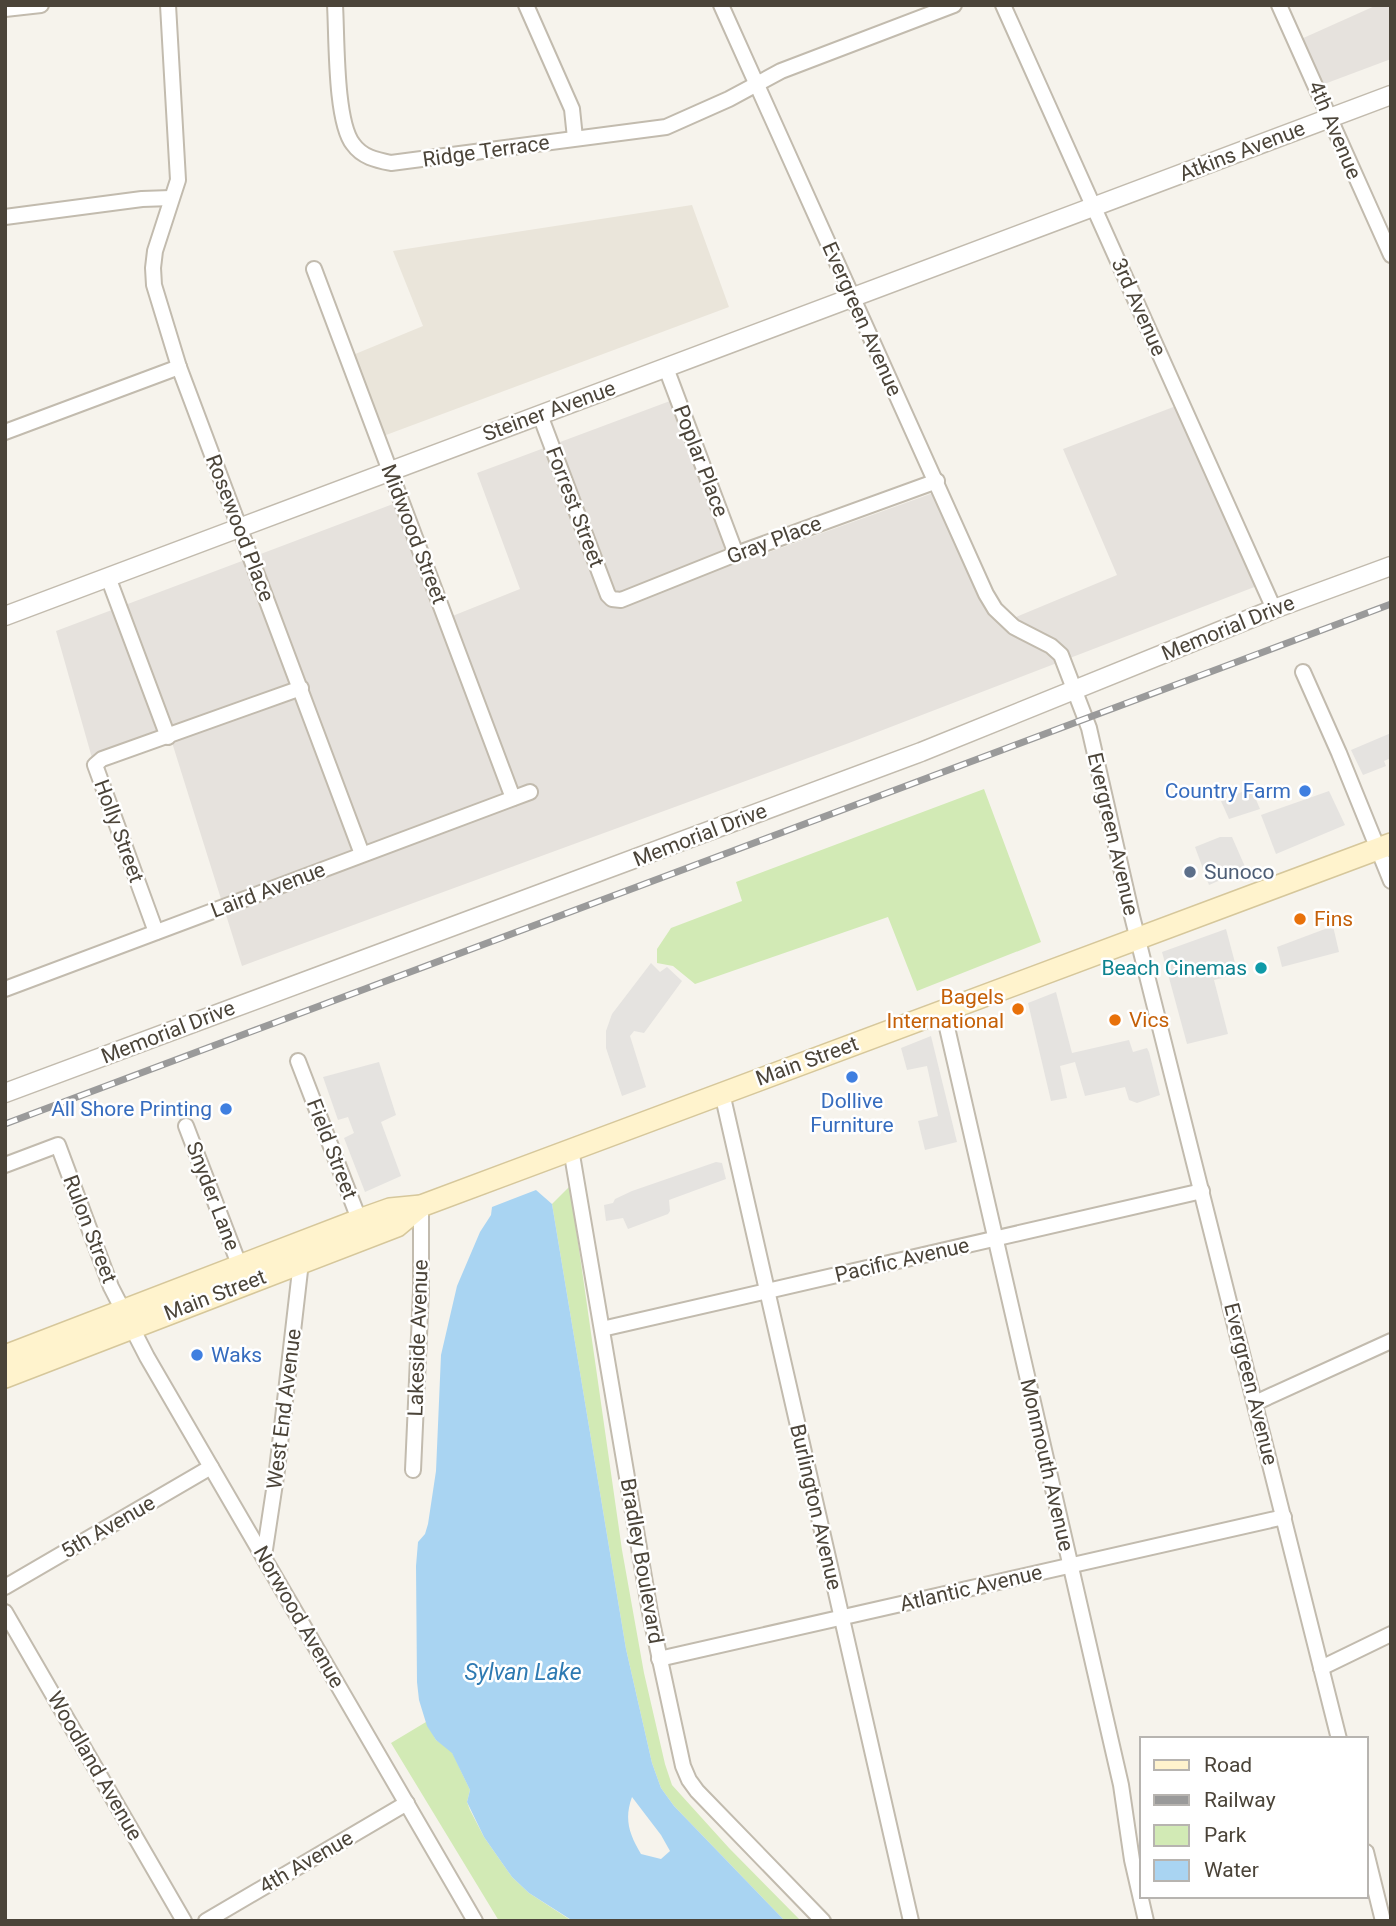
<svg xmlns="http://www.w3.org/2000/svg" width="1396" height="1926" font-family="Roboto,sans-serif">
	<style>
		.residential { fill: #eae5da }
		.industrial { fill: #e6e2dd }
		.green { fill: #d2eab5 }
		.parking { fill: #e5e3e0 }
		.water { fill: #a9d4f2; fill-rule: evenodd }
		.lines { fill: none; stroke-linecap: round; stroke-linejoin: round }
		.minor-casing { stroke: #c2bbae; stroke-width: 18 }
		.tertiary-casing { stroke: #c2bbae; stroke-width: 21 }
		.secondary-casing { stroke: #d6c79b; stroke-width: 24 }
		.minor { stroke: #fff; stroke-width: 14 }
		.tertiary { stroke: #fff; stroke-width: 18 }
		.secondary { stroke: #fff3cd; stroke-width: 21 }
		.rail-casing { stroke: #9a9a9a; stroke-width: 7 }
		.rail { stroke: #fff; stroke-width: 4.5; stroke-dasharray: 13; stroke-linecap: butt }
		.shop-dot { fill: #3f7fe0; stroke: #fff; stroke-width: 2.5 }
		.service-dot { fill: #5c6f8a; stroke: #fff; stroke-width: 2.5 }
		.food-dot { fill: #e8710a; stroke: #fff; stroke-width: 2.5 }
		.culture-dot { fill: #0f9aa8; stroke: #fff; stroke-width: 2.5 }
		.labels { text-anchor: middle; stroke-width: 5; stroke-linejoin: round; paint-order: stroke }
		.street-label { font-size: 21px; fill: #4b4439; stroke: #fff }
		.shop-label { font-size: 21px; fill: #366cbe; stroke: #fff; text-anchor: end }
		.service-label { font-size: 21px; fill: #4e5e75; stroke: #fff; text-anchor: start }
		.food-label { font-size: 21px; fill: #c56008; stroke: #fff; text-anchor: start }
		.culture-label { font-size: 21px; fill: #0d838f; stroke: #fff; text-anchor: end }
		.water-label { font-size: 23px; font-style: italic; fill: #2e7ab2; stroke: #fff }
	</style>
	<rect width="100%" height="100%" fill="#f6f3ec"/>
	<polygon class="residential" points="692,205 729,307 378,438 348,357 423,326 393,251"/>
	<g class="industrial">
		<polygon points="1377,5 1391,5 1391,59 1311,89 1290,44"/>
		<polygon points="678,398 736,564 933,493 1004,622 1117,575 1063,449 1176,406 1257,586 849,743 242,966 170,736 94,765 56,631 401,501 445,619 520,589 477,473"/>
	</g>
	<g class="green">
		<polygon points="984,789 1041,942 917,991 888,917 695,984 673,966 657,963 657,949 671,928 742,901 736,882"/>
		<polygon points="570,1186 622,1550 644,1673 665,1764 672,1785 729,1848 801,1921 785,1921 674,1806 661,1788 652,1763 626,1649 552,1204"/>
		<polygon points="426,1722 436,1740 451,1750 470,1790 467,1802 470,1810 484,1837 512,1877 529,1893 572,1921 499,1921 391,1743"/>
	</g>
	<g class="parking">
		<polygon points="1391,733 1391,758 1384,761 1386,766 1363,775 1351,750"/>
		<polygon points="1251,788 1260,809 1229,819 1221,801"/>
		<polygon points="1329,791 1345,825 1276,854 1261,815"/>
		<polygon points="1220,837 1232,837 1246,869 1209,885 1195,847"/>
		<polygon points="1333,926 1339,952 1282,967 1277,947"/>
		<polygon points="1226,929 1238,974 1214,980 1228,1034 1187,1044 1162,952"/>
		<polygon points="651,963 660,972 667,967 682,981 644,1033 634,1031 630,1036 646,1087 622,1096 606,1048 606,1031 612,1014"/>
		<polygon points="1056,992 1072,1053 1129,1040 1133,1052 1147,1048 1149,1052 1160,1095 1137,1103 1129,1100 1125,1087 1085,1096 1075,1062 1060,1066 1067,1098 1051,1101 1028,1003"/>
		<polygon points="931,1036 957,1142 925,1150 918,1121 938,1116 927,1066 907,1070 901,1048"/>
		<polygon points="379,1062 396,1115 381,1122 401,1176 365,1192 344,1138 354,1133 348,1117 338,1120 323,1077"/>
		<polygon points="716,1162 722,1163 726,1179 669,1200 670,1211 668,1214 628,1229 623,1218 606,1221 604,1205 613,1203 615,1199 632,1191"/>
	</g>
	<path class="water" d="M536 1190 552 1204 626 1649 652 1763 661 1788 674 1806 785 1921H573L529 1893 512 1877 484 1837 467 1802 470 1790 452 1753 436 1740 427 1726 419 1700 417 1682 416 1566 418 1542 425 1534 428 1524 436 1471 441 1355 457 1286 480 1232 491 1215 492 1207ZM632 1797 661 1835 670 1851 661 1859 641 1854C629 1834 624 1819 632 1797Z"/>
	<g class="lines">
		<defs>
			<g id="minor">
				<polyline points="168,5 178,180 155,251 153,268 154,285 179,367 362,854"/>
				<path d="M335 5C337 37 335 121 353 144 362 157 376 160 391 163L666 127 729 99 781 71 954 5"/>
				<polyline points="526,5 572,109 575,138"/>
				<polyline points="721,5 986,594 995,609 1014,627 1051,646 1061,655 1089,728 1132,916 1339,1739"/>
				<polyline points="1003,5 1274,609"/>
				<polyline points="1279,5 1391,255"/>
				<polyline points="5,9 41,5"/>
				<polyline points="5,217 142,199 171,198"/>
				<polyline points="314,269 513,798"/>
				<polyline points="666,368 736,554"/>
				<polyline points="540,415 608,595 612,599 621,600 736,554 937,481"/>
				<polyline points="5,432 179,367"/>
				<polyline points="108,577 168,737"/>
				<polyline points="1303,672 1339,753 1391,881"/>
				<polyline points="156,932 95,765 102,759 301,688"/>
				<polyline points="5,989 530,792"/>
				<polyline points="943,1010 1121,1785 1132,1860 1146,1921"/>
				<polyline points="298,1061 362,1227"/>
				<polyline points="722,1093 911,1921"/>
				<polyline points="186,1126 240,1267"/>
				<polyline points="571,1149 651,1618 683,1766 689,1780 697,1791 823,1921"/>
				<polyline points="5,1165 58,1145 111,1287 147,1357 475,1921"/>
				<polyline points="602,1329 1202,1191"/>
				<polyline points="1255,1403 1391,1341"/>
				<polyline points="413,1470 421,1291 421,1206"/>
				<polyline points="264,1556 277,1470 301,1262"/>
				<polyline points="5,1587 211,1467"/>
				<polyline points="5,1612 184,1921"/>
				<polyline points="659,1659 1284,1517"/>
				<polyline points="1321,1668 1391,1634"/>
				<polyline points="1366,1852 1383,1921"/>
				<polyline points="206,1921 407,1803"/>
			</g>
			<g id="tertiary">
				<polyline points="5,616 1391,95"/>
				<polyline points="5,1093 921,752 1274,609 1391,566"/>
			</g>
			<g id="secondary">
				<polyline points="5,1356 359,1220 390,1209 421,1206 1391,844"/>
				<polyline points="5,1377 397,1226 421,1206"/>
			</g>
		</defs>
		<use href="#minor" class="minor-casing"/>
		<use href="#tertiary" class="tertiary-casing"/>
		<use href="#secondary" class="secondary-casing"/>
		<use href="#minor" class="minor"/>
		<use href="#tertiary" class="tertiary"/>
		<use href="#secondary" class="secondary"/>
		<defs>
			<polyline id="rail" points="5,1124 1391,604"/>
		</defs>
		<use href="#rail" class="rail-casing"/>
		<use href="#rail" class="rail"/>
	</g>
	<g class="shop-dot">
		<circle cx="1305" cy="791" r="7"/>
		<circle cx="852" cy="1077" r="7"/>
		<circle cx="226" cy="1109" r="7"/>
		<circle cx="197" cy="1355" r="7"/>
	</g>
	<circle class="service-dot" cx="1190" cy="872" r="7"/>
	<g class="food-dot">
		<circle cx="1300" cy="919" r="7"/>
		<circle cx="1018" cy="1009" r="7"/>
		<circle cx="1115" cy="1020" r="7"/>
	</g>
	<circle class="culture-dot" cx="1261" cy="968" r="7"/>
	<g class="labels">
		<g class="street-label">
			<text transform="translate(1335 130) rotate(67)" y="7">4th Avenue</text>
			<text transform="translate(486 151) rotate(-8)" y="7">Ridge Terrace</text>
			<text transform="translate(1242 151) rotate(-21)" y="7">Atkins Avenue</text>
			<text transform="translate(1139 307) rotate(66)" y="7">3rd Avenue</text>
			<text transform="translate(862 319) rotate(66)" y="7">Evergreen Avenue</text>
			<text transform="translate(549 411) rotate(-20)" y="7">Steiner Avenue</text>
			<text transform="translate(701 461) rotate(69)" y="7">Poplar Place</text>
			<text transform="translate(575 507) rotate(69)" y="7">Forrest Street</text>
			<text transform="translate(240 528) rotate(69)" y="7">Rosewood Place</text>
			<text transform="translate(414 534) rotate(69)" y="7">Midwood Street</text>
			<text transform="translate(774 540) rotate(-21)" y="7">Gray Place</text>
			<text transform="translate(1228 628) rotate(-22)" y="7">Memorial Drive</text>
			<text transform="translate(119 831) rotate(70)" y="7">Holly Street</text>
			<text transform="translate(1113 834) rotate(77)" y="7">Evergreen Avenue</text>
			<text transform="translate(700 835) rotate(-21)" y="7">Memorial Drive</text>
			<text transform="translate(268 890) rotate(-21)" y="7">Laird Avenue</text>
			<text transform="translate(168 1032) rotate(-21)" y="7">Memorial Drive</text>
			<text transform="translate(807 1061) rotate(-20)" y="7">Main Street</text>
			<text transform="translate(332 1149) rotate(69)" y="7">Field Street</text>
			<text transform="translate(213 1196) rotate(69)" y="7">Snyder Lane</text>
			<text transform="translate(90 1229) rotate(69)" y="7">Rulon Street</text>
			<text transform="translate(902 1260) rotate(-13)" y="7">Pacific Avenue</text>
			<text transform="translate(215 1295) rotate(-21)" y="7">Main Street</text>
			<text transform="translate(418 1338) rotate(-88)" y="7">Lakeside Avenue</text>
			<text transform="translate(1251 1384) rotate(76)" y="7">Evergreen Avenue</text>
			<text transform="translate(284 1409) rotate(-83)" y="7">West End Avenue</text>
			<text transform="translate(1047 1465) rotate(77)" y="7">Monmouth Avenue</text>
			<text transform="translate(816 1507) rotate(77)" y="7">Burlington Avenue</text>
			<text transform="translate(108 1527) rotate(-30)" y="7">5th Avenue</text>
			<text transform="translate(642 1561) rotate(80)" y="7">Bradley Boulevard</text>
			<text transform="translate(971 1588) rotate(-13)" y="7">Atlantic Avenue</text>
			<text transform="translate(299 1617) rotate(60)" y="7">Norwood Avenue</text>
			<text transform="translate(95 1766) rotate(60)" y="7">Woodland Avenue</text>
			<text transform="translate(306 1862) rotate(-30)" y="7">4th Avenue</text>
		</g>
		<g class="shop-label">
			<text x="1291" y="798">Country Farm</text>
			<text x="852" y="1108" text-anchor="middle">Dollive<tspan x="852" dy="24">Furniture</tspan></text>
			<text x="212" y="1116">All Shore Printing</text>
			<text x="211" y="1362" text-anchor="start">Waks</text>
		</g>
		<g class="service-label">
			<text x="1204" y="879">Sunoco</text>
		</g>
		<g class="food-label">
			<text x="1314" y="926">Fins</text>
			<text x="1004" y="1004" text-anchor="end">Bagels<tspan x="1004" dy="24">International</tspan></text>
			<text x="1129" y="1027">Vics</text>
		</g>
		<g class="culture-label">
			<text x="1247" y="975">Beach Cinemas</text>
		</g>
		<g class="water-label">
			<text x="523" y="1680">Sylvan Lake</text>
		</g>
	</g>
	<rect width="1396" height="1926" fill="none" stroke="#4b4439" stroke-width="14"/>
	<rect x="1140" y="1737" width="228" height="161" fill="#ffffff" stroke="#b7b4b0" stroke-width="2"/>
	<rect x="1154" y="1760" width="35" height="10" fill="#fff3cd" stroke="#b7b4b0" stroke-width="2"/>
	<text x="1204" y="1772" font-size="21" fill="#4b4439">Road</text>
	<rect x="1154" y="1795" width="35" height="10" fill="#9a9a9a" stroke="#b7b4b0" stroke-width="2"/>
	<text x="1204" y="1807" font-size="21" fill="#4b4439">Railway</text>
	<rect x="1154" y="1825" width="35" height="21" fill="#d2eab5" stroke="#b7b4b0" stroke-width="2"/>
	<text x="1204" y="1842" font-size="21" fill="#4b4439">Park</text>
	<rect x="1154" y="1860" width="35" height="21" fill="#a9d4f2" stroke="#b7b4b0" stroke-width="2"/>
	<text x="1204" y="1877" font-size="21" fill="#4b4439">Water</text>
</svg>
